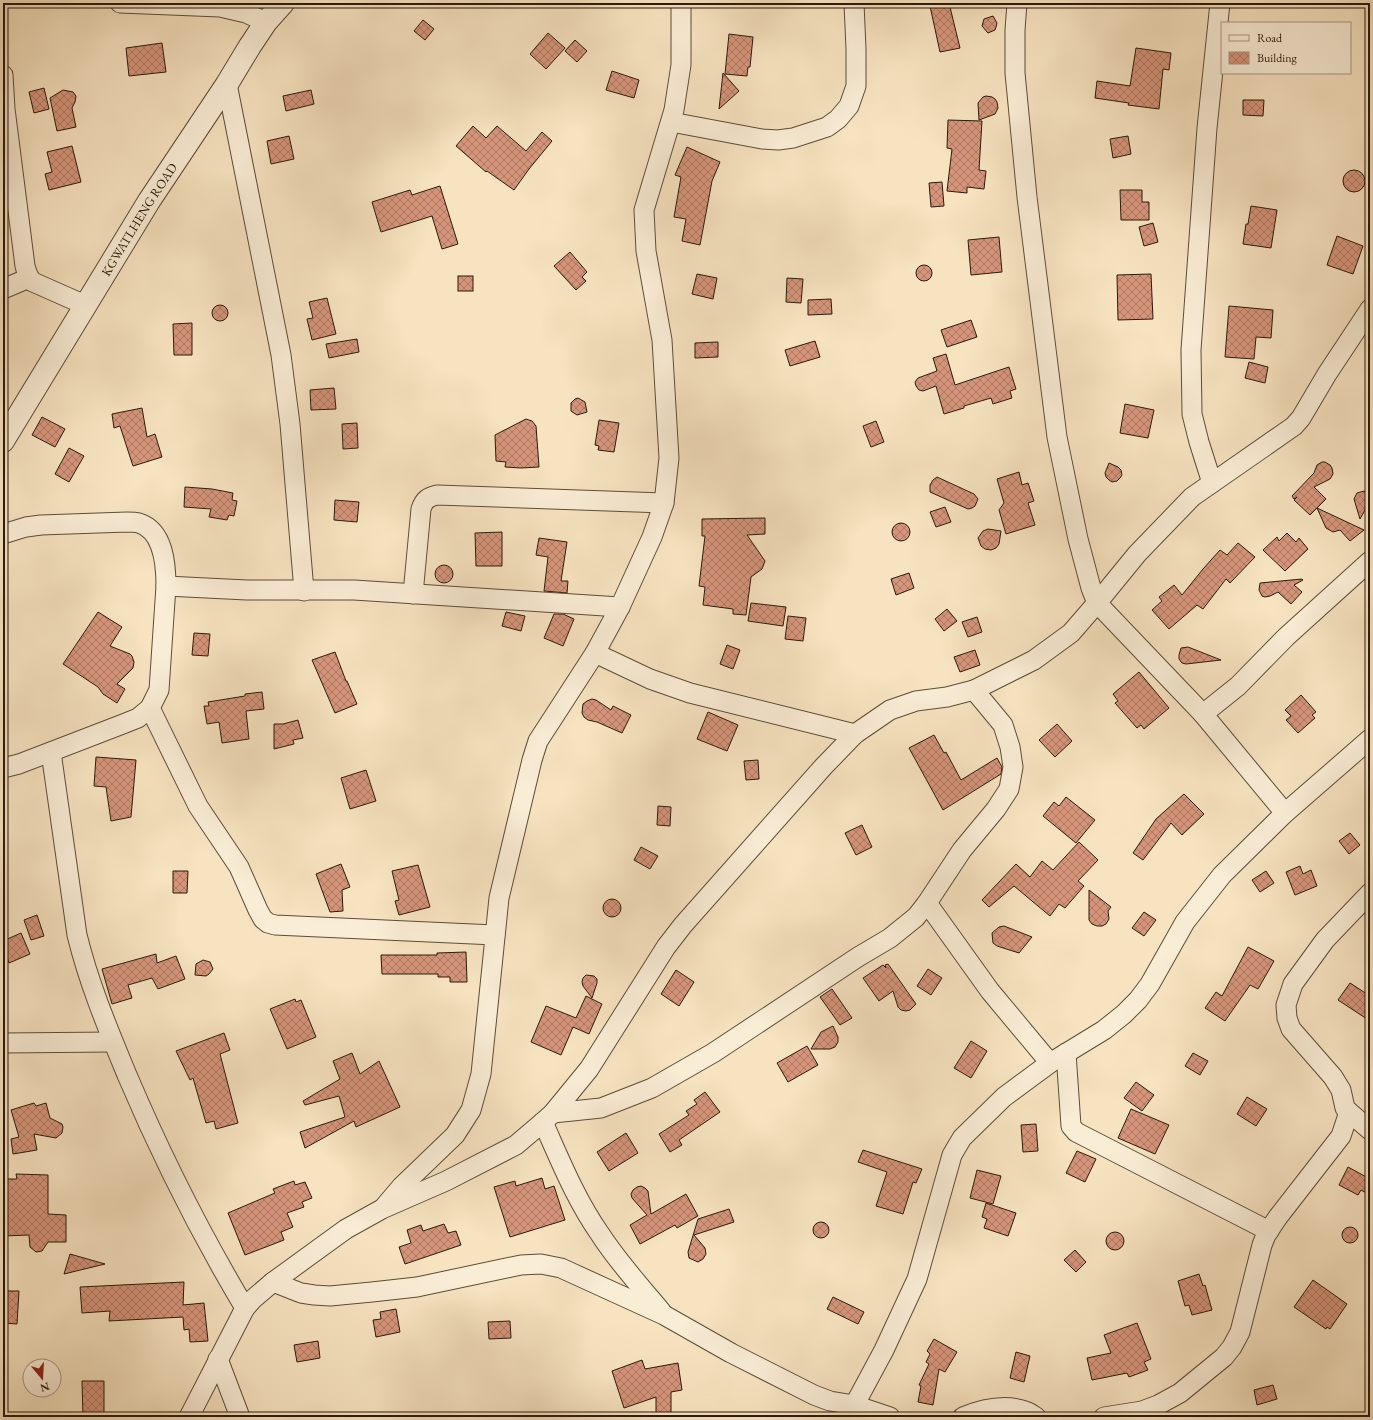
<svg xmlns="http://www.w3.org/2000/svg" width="1373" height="1420" font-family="'EB Garamond',serif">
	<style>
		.building { fill: url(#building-cross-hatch); stroke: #2a1909 }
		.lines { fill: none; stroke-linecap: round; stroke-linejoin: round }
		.minor-casing { stroke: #5d4c37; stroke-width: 21 }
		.tertiary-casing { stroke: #5d4c37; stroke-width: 24 }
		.minor { stroke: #faedd6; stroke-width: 19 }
		.tertiary { stroke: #faedd6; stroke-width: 22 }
		.labels { text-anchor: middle; stroke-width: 3.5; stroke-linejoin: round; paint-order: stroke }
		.street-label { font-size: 13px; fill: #2a1909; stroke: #faedd6 }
	</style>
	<defs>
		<pattern id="building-cross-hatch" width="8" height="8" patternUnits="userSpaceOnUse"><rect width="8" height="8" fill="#d6957b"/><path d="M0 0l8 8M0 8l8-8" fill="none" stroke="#ae7963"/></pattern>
	</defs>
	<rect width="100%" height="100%" fill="#f7e3c0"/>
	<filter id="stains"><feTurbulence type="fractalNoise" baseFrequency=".005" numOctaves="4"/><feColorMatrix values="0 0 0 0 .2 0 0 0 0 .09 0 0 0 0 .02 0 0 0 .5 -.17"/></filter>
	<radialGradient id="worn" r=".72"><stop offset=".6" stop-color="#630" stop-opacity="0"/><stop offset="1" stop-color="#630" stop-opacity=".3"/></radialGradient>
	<g class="building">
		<polygon points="949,3 960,48 940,52 930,6"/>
		<polygon points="993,16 997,23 996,27 995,30 988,33 982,26 984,19"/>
		<polygon points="423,20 434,29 425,40 414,31"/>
		<polygon points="548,33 565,48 546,69 530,54"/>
		<polygon points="729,34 753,37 750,67 748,67 747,76 725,74"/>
		<polygon points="575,40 587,51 577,62 565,51"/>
		<polygon points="162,43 166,72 129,76 126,48"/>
		<polygon points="1136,48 1171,53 1169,70 1163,69 1159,109 1128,105 1129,103 1095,98 1097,81 1130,86"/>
		<polygon points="612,71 639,80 634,98 606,90"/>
		<polygon points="723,73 739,91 719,109"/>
		<polygon points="44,88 49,109 34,113 29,92"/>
		<polygon points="63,90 73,92 76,96 75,102 72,108 76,127 57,131 50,98"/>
		<polygon points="311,90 314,104 286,111 283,96"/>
		<polygon points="986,96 992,97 995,99 997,102 998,108 995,114 979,120 978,103 983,97"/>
		<polygon points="1243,100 1264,100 1263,116 1243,115"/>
		<polygon points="948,120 982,121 979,170 986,171 984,189 967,187 967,193 947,191 952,149 947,148"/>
		<polygon points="473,126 486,138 497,126 526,151 542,132 552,141 529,169 514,190 487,171 486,172 456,146"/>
		<polygon points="289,136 294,159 271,164 267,141"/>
		<polygon points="1128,136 1131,154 1113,158 1110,139"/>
		<polygon points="72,146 81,182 49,190 45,174 52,172 47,152"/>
		<polygon points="687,147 720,162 712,181 700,245 682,241 686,219 674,217 681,177 675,175"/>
		<circle cx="1354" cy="181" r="11"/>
		<polygon points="942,182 944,206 931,207 929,183"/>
		<polygon points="440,186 458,244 442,249 432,216 381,232 372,202 410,190 412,195"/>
		<polygon points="1120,190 1142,190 1142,202 1149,202 1149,220 1121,220"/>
		<polygon points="1251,206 1277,210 1271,248 1243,244 1246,224 1248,224"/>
		<polygon points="1153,223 1158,242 1144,246 1139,227"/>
		<polygon points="1337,236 1363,246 1353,274 1327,265"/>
		<polygon points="999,237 1002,272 971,275 968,240"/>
		<polygon points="570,252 587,272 582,277 586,281 576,290 554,266"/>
		<circle cx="924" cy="273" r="8"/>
		<polygon points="697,274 717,278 713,299 692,294"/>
		<polygon points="1151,274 1153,319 1118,320 1117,275"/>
		<rect x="458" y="276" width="15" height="15"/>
		<polygon points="787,278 803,279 801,303 786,302"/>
		<polygon points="327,298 336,334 312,340 307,319 313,318 309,302"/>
		<polygon points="831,299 832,314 808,315 808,300"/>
		<circle cx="220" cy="313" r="8"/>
		<polygon points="1229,306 1273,310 1271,338 1256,337 1254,359 1225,357"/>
		<polygon points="971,320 977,337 947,347 941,330"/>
		<polygon points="192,323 192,355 174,355 173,324"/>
		<polygon points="357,339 359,352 329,358 326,344"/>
		<polygon points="815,341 820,357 790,366 785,350"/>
		<polygon points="718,342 718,357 695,358 695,343"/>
		<polygon points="946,354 955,385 1009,367 1016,389 1010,391 1012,398 993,404 991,398 964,406 964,408 944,414 936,386 923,391 919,390 916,386 915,382 918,378 937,371 933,358"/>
		<polygon points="1249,362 1268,367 1265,383 1245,378"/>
		<polygon points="334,388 336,409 311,410 310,390"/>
		<polygon points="578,398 585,402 587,412 577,415 571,411 571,403 575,399"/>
		<polygon points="1125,404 1154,410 1148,438 1120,433"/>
		<polygon points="142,408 147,437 155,434 162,457 133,466 120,426 114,428 112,414"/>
		<polygon points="42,417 65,429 55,447 32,435"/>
		<polygon points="526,419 532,421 536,426 539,467 521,468 505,467 506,462 496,461 495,435"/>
		<polygon points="599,420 619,423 614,452 598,450 599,446 595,445"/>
		<polygon points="876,421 884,442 871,447 863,426"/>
		<polygon points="357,423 358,448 343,449 342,424"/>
		<polygon points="69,448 84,456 69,482 55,474"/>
		<polygon points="1322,462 1325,462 1330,465 1332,468 1333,474 1330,479 1314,487 1326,499 1317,508 1364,530 1350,541 1340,530 1333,532 1326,528 1317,508 1310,515 1294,500 1297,497 1294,499 1292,496 1314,473 1317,465"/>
		<polygon points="1109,463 1118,467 1121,470 1122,475 1120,478 1117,481 1112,482 1109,480 1106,477 1105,473"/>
		<polygon points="1019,472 1022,485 1028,483 1034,501 1028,503 1035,525 1006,534 999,510 1004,503 997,479"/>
		<polygon points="937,477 974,494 978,499 975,506 972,508 968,509 930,492 930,485 933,480"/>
		<polygon points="185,487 212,489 233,493 232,500 237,501 234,516 229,515 227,520 209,517 211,509 184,507"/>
		<polygon points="1364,491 1369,494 1370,501 1360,519 1354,499 1357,493"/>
		<polygon points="335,500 359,502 357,522 334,520"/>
		<polygon points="945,507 951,522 936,527 930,512"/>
		<polygon points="765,518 765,534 747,535 765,561 762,569 751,577 746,615 733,614 733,609 703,605 705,587 699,586 705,536 702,536 702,519"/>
		<circle cx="901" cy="532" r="9"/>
		<polygon points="988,529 1001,531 999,544 996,548 991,550 985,549 981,546 978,538 983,531"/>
		<polygon points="502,532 502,566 476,566 475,533"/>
		<polygon points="1287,533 1296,542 1299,538 1308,549 1285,571 1263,550 1277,537 1279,541"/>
		<polygon points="539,538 567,542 561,581 568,581 567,593 544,591 548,557 536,555"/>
		<polygon points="1238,543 1255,557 1230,583 1226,579 1203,609 1197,605 1169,629 1152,610 1162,601 1159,597 1174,585 1182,595 1203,569 1220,550 1227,555"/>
		<circle cx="444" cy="574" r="9"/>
		<polygon points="909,573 914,588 896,595 891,579"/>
		<polygon points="1302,579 1303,580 1294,585 1302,592 1291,604 1278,592 1270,596 1265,597 1262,596 1259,590 1260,583"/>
		<polygon points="751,603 786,607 783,626 748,621"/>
		<polygon points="947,609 957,621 944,631 935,619"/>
		<polygon points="98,612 122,627 110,646 130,654 132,656 134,662 133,668 117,684 125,689 117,703 103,694 98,687 63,664"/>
		<polygon points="506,612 525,616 521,631 502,626"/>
		<polygon points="554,614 563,614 574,619 563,646 544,638"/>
		<polygon points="788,616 806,618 803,641 785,639"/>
		<polygon points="977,617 982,632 968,637 962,622"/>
		<polygon points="194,633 210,634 208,656 192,655"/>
		<polygon points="727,645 740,650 733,669 720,664"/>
		<polygon points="1188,647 1221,660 1186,664 1182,663 1179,659 1179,655 1181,648"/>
		<polygon points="975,650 980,665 960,672 954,657"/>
		<polygon points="335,652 346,681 347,681 357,704 335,713 312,660"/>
		<polygon points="1139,672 1169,708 1144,729 1141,725 1137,728 1115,703 1118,701 1113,694"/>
		<polygon points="262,692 264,709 246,711 249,739 222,743 219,722 207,724 204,706 209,706 208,702 245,696 245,694"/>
		<polygon points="1301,695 1316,712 1312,715 1315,718 1298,733 1286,720 1291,716 1285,710"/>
		<polygon points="592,699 596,700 611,710 613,706 631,715 622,733 597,722 588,720 584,717 582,713 583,704 587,701"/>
		<polygon points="708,712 738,725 727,751 697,739"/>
		<polygon points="298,720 303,738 293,740 294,744 274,749 274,724 283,724"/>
		<polygon points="1057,724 1072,741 1055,757 1039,740"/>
		<polygon points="934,735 944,753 946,752 961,780 997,758 1002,767 1001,774 943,810 909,748"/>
		<polygon points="96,757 136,760 131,817 111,821 106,787 94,786"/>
		<polygon points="758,760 759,779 746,780 744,761"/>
		<polygon points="366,770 376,801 350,809 341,778"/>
		<polygon points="1184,794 1204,814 1182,835 1171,823 1143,860 1133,853 1156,819"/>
		<polygon points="1066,797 1095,820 1076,843 1043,816 1054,802 1059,806"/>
		<polygon points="658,806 671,807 670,826 657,825"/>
		<polygon points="862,825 872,847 856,855 845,833"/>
		<polygon points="1350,833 1360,845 1349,854 1339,841"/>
		<polygon points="1079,842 1098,860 1078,881 1084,886 1065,908 1059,904 1050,916 1014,886 989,907 982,900 1016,864 1030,877 1042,861 1053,870"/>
		<polygon points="641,847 658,856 650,869 634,860"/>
		<polygon points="341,864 350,887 342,890 343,911 330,912 316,874"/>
		<polygon points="418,865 430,907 399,915 395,901 399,900 392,871"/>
		<polygon points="1300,866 1303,874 1311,870 1317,886 1295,895 1286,872"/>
		<polygon points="173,871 188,871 187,893 173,893"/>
		<polygon points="1266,871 1274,883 1260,892 1252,880"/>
		<polygon points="1089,890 1111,907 1108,911 1109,919 1106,924 1102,926 1097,926 1092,924 1089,920"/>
		<circle cx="612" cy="908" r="9"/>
		<polygon points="1144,912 1156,920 1144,936 1132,928"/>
		<polygon points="37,915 44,936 31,940 24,920"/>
		<polygon points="1004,926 1032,937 1019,953 997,946 993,943 992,933 999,927"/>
		<polygon points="21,933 30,954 9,963 3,948 3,941"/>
		<polygon points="1248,947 1274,961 1258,989 1250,985 1225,1021 1205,1008 1216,992 1222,996"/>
		<polygon points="466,952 467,982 450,982 450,977 438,977 438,974 382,974 381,955 437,955 437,953"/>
		<polygon points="156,954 157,963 176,956 185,979 158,989 152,978 128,985 132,998 112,1004 102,969"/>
		<polygon points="203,960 210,962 213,969 209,974 206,976 195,975 196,964"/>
		<polygon points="888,964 916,1004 910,1010 906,1011 901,1010 898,1007 893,991 879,1001 863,978 883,965 886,968 885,965"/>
		<polygon points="928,969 942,978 931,995 917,986"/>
		<polygon points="676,970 694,982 679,1006 661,994"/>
		<polygon points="586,975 594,976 597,979 597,983 592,998 583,986 582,982 583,978"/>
		<polygon points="1350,983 1370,996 1370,1021 1338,1000"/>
		<polygon points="832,989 852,1018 840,1025 820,997"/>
		<polygon points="586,996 602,1004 589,1034 573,1027 561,1055 531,1042 546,1006 576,1018"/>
		<polygon points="295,999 296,1002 301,1000 316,1037 287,1049 270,1009"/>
		<polygon points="833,1026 838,1037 838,1042 835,1047 830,1049 811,1049 821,1032"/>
		<polygon points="224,1033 230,1050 220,1054 238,1123 216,1129 214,1121 206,1123 193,1078 190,1080 176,1051"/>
		<polygon points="971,1041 987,1051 971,1078 954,1068"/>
		<polygon points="807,1046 818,1065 788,1082 777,1063"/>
		<polygon points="352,1053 360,1074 379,1061 400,1107 356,1127 354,1121 305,1148 300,1132 345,1117 339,1096 305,1105 303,1101 340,1079 333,1061"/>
		<polygon points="1193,1053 1208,1061 1200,1075 1185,1066"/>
		<polygon points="1136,1082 1154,1095 1142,1111 1124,1098"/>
		<polygon points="705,1092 720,1112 679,1140 682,1145 670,1152 659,1134 689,1115 686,1111 697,1104 694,1100"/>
		<polygon points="1247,1097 1267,1109 1256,1126 1237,1114"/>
		<polygon points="34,1103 36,1106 46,1103 50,1118 62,1124 63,1127 62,1133 56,1138 34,1134 37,1150 13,1154 11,1139 19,1137 11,1110"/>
		<polygon points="1131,1109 1169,1125 1155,1154 1118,1138"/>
		<polygon points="1036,1124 1038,1151 1023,1152 1021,1125"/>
		<polygon points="626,1133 638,1153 609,1171 597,1152"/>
		<polygon points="863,1150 922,1169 916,1183 913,1182 903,1214 876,1206 887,1172 858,1162"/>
		<polygon points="1077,1151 1096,1159 1085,1182 1066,1173"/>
		<polygon points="1348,1167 1370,1179 1370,1195 1361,1190 1358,1195 1339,1185"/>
		<polygon points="977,1170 1001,1176 993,1204 970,1198"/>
		<polygon points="16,1174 48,1175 48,1214 66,1215 66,1242 48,1242 42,1251 36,1252 30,1247 29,1235 3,1236 3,1179 17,1179"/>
		<polygon points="542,1178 545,1189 554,1186 565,1220 510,1237 494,1187 515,1181 516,1186"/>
		<polygon points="294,1181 295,1185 305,1182 312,1198 302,1202 304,1207 287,1213 293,1227 281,1232 284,1240 245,1255 228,1213 275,1193 273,1189"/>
		<polygon points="641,1186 645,1188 648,1191 651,1214 686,1194 698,1216 677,1228 675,1225 640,1244 630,1225 647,1215 632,1198 631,1194 633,1190 637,1187"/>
		<polygon points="986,1203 1016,1213 1008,1236 984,1228 987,1219 982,1217"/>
		<polygon points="729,1209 734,1222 694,1235 705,1248 706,1254 703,1259 698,1262 689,1258 688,1252 698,1219"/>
		<circle cx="821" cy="1230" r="8"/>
		<polygon points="444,1224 448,1233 456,1231 461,1245 405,1264 399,1247 411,1243 407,1230 421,1225 423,1231"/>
		<circle cx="1350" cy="1235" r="8"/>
		<circle cx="1115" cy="1241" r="9"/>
		<polygon points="1075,1250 1086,1262 1076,1272 1064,1260"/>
		<polygon points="70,1254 105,1264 64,1274"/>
		<polygon points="1199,1274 1203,1286 1205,1285 1212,1310 1192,1315 1189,1305 1185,1306 1178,1281"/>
		<polygon points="1313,1280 1347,1304 1330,1329 1327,1327 1326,1329 1294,1307"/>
		<polygon points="184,1282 183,1305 204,1303 208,1341 190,1342 189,1329 184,1330 183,1317 109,1321 110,1311 82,1313 80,1287"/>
		<polygon points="3,1291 19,1291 17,1324 3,1323"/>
		<polygon points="833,1297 864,1312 858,1324 827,1309"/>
		<polygon points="396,1309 400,1332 376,1337 373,1320 381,1319 380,1312"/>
		<polygon points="510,1321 511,1338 489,1339 488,1322"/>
		<polygon points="1137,1323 1151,1359 1144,1362 1148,1370 1129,1377 1127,1373 1092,1380 1087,1358 1111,1353 1104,1335"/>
		<polygon points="934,1339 957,1352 945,1372 939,1369 933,1405 918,1402 921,1386 919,1385 929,1364 926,1362 930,1354 927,1351"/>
		<polygon points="318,1341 320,1358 297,1362 294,1345"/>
		<polygon points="1016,1352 1030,1356 1024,1382 1010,1378"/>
		<polygon points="642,1360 645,1369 678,1363 682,1390 671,1392 671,1417 656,1417 656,1397 624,1408 612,1371"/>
		<polygon points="82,1381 104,1381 104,1417 83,1417"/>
		<polygon points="1273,1385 1277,1399 1257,1405 1254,1390"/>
	</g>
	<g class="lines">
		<defs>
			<g id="minor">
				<polyline points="120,3 220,7 246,13 266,22"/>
				<polyline points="1017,3 1015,30 1015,73 1027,197 1057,437 1078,539 1091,588 1097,603 1203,714 1285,813"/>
				<path d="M3 75 5 109 25 266C27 273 28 278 33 282L85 305"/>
				<polyline points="227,84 281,355 290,424 304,591"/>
				<polyline points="671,122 762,139 778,140 793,138 827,127 838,119 849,106 856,86 856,49 854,3"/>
				<polyline points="3,289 29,278"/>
				<polyline points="1212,483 1199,442 1192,414 1191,350 1207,128 1220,3"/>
				<path d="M3 534 26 527 41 525 127 522C131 522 135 522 139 523 164 531 166 565 166 586L247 590H354L620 607"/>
				<path d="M413 594 421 509C424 500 428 497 437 495L664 503"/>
				<polyline points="595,653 650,679 690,693 855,734"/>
				<polyline points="150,708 198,806 239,867 258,910 263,919 268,923 275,925 495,935"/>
				<polyline points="1203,714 1238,686 1286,637 1370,561"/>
				<path d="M51 752 77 935C89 984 108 1029 127 1075 161 1155 200 1233 245 1308"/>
				<polyline points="3,768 19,764 123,724 138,718 150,708 159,690 166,586"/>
				<polyline points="927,903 990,991 1050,1063"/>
				<polyline points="3,1043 113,1042"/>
				<polyline points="1066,1053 1071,1126 1076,1132 1269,1231"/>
				<polyline points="1349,1112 1370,1130"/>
				<polyline points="553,1113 601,1108 652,1088 713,1053 858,957 890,938 916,917 927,903 962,850 996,809 1009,789 1013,767 1010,747 1003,725 974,690"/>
				<path d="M543 1122C560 1160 576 1200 600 1234 618 1262 640 1286 661 1311"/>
				<polyline points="385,1206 402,1186 455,1135 471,1110 481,1074 499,898 532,760 538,741 595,653 620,607 652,537 664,503 669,458 662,340 646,251 644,210 674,110 681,65 681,3"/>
				<polyline points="273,1282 301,1293 314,1295 330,1296 372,1292 417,1287 521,1265 541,1264 561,1268 664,1315 731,1353 814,1395 830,1401 854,1405 890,1417"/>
				<polyline points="218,1359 240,1417"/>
				<polyline points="189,1417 245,1308 253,1299 273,1282 346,1229 382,1209 446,1181 516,1145 543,1122 553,1113 589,1069 666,947 683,925 824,766 855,734 890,710 916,701 947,697 974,690 1034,660 1071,633 1097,603 1137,554 1192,497 1294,426 1301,418 1327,374 1370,309"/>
				<polyline points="848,1417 884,1350 917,1279 952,1155 962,1138 1004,1097 1050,1063 1104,1030 1124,1014 1138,1000 1150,984 1185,922 1222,875 1285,813 1370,739"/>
				<path d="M963 1417C982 1409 1005 1404 1025 1411 1029 1412 1033 1415 1036 1417"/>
				<polyline points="1104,1417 1142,1411 1158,1405 1180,1393 1224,1357 1232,1347 1240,1332 1262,1245 1266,1235 1278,1217 1341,1136 1349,1112 1345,1108 1341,1090 1333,1077 1291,1029 1287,1018 1286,1005 1293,984 1325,940 1370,893"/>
			</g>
			<g id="tertiary">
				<path id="s1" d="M3 441 149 201 227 84 250 46 266 22 283 3"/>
			</g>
		</defs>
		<use href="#minor" class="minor-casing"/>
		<use href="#tertiary" class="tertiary-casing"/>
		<use href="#minor" class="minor"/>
		<use href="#tertiary" class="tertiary"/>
	</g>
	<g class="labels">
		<g class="street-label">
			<text dy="5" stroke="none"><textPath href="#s1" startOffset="260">KGWATLHENG ROAD</textPath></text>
		</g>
	</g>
	<rect width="1373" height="1420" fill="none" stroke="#f7e3c0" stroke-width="16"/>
	<rect x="4" y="4" width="1365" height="1412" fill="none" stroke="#2a1909" stroke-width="2"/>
	<rect x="8" y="8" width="1357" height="1404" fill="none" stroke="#2a1909"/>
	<rect x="1221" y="22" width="130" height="52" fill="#faedd6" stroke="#a79884"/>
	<rect x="1229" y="35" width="20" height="6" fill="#faedd6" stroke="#a79884"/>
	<text x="1257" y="42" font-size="12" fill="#2a1909">Road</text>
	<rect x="1229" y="52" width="20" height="12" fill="url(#building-cross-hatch)" stroke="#a79884"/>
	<text x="1257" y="62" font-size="12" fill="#2a1909">Building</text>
	<g transform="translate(42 1378) rotate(162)"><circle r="19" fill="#faedd6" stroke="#a79884"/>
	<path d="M0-3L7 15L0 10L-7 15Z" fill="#8f2418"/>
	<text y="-6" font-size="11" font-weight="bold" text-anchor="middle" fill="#2a1909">N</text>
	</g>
	<rect width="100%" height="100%" filter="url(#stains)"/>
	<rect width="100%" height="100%" fill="url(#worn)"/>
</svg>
